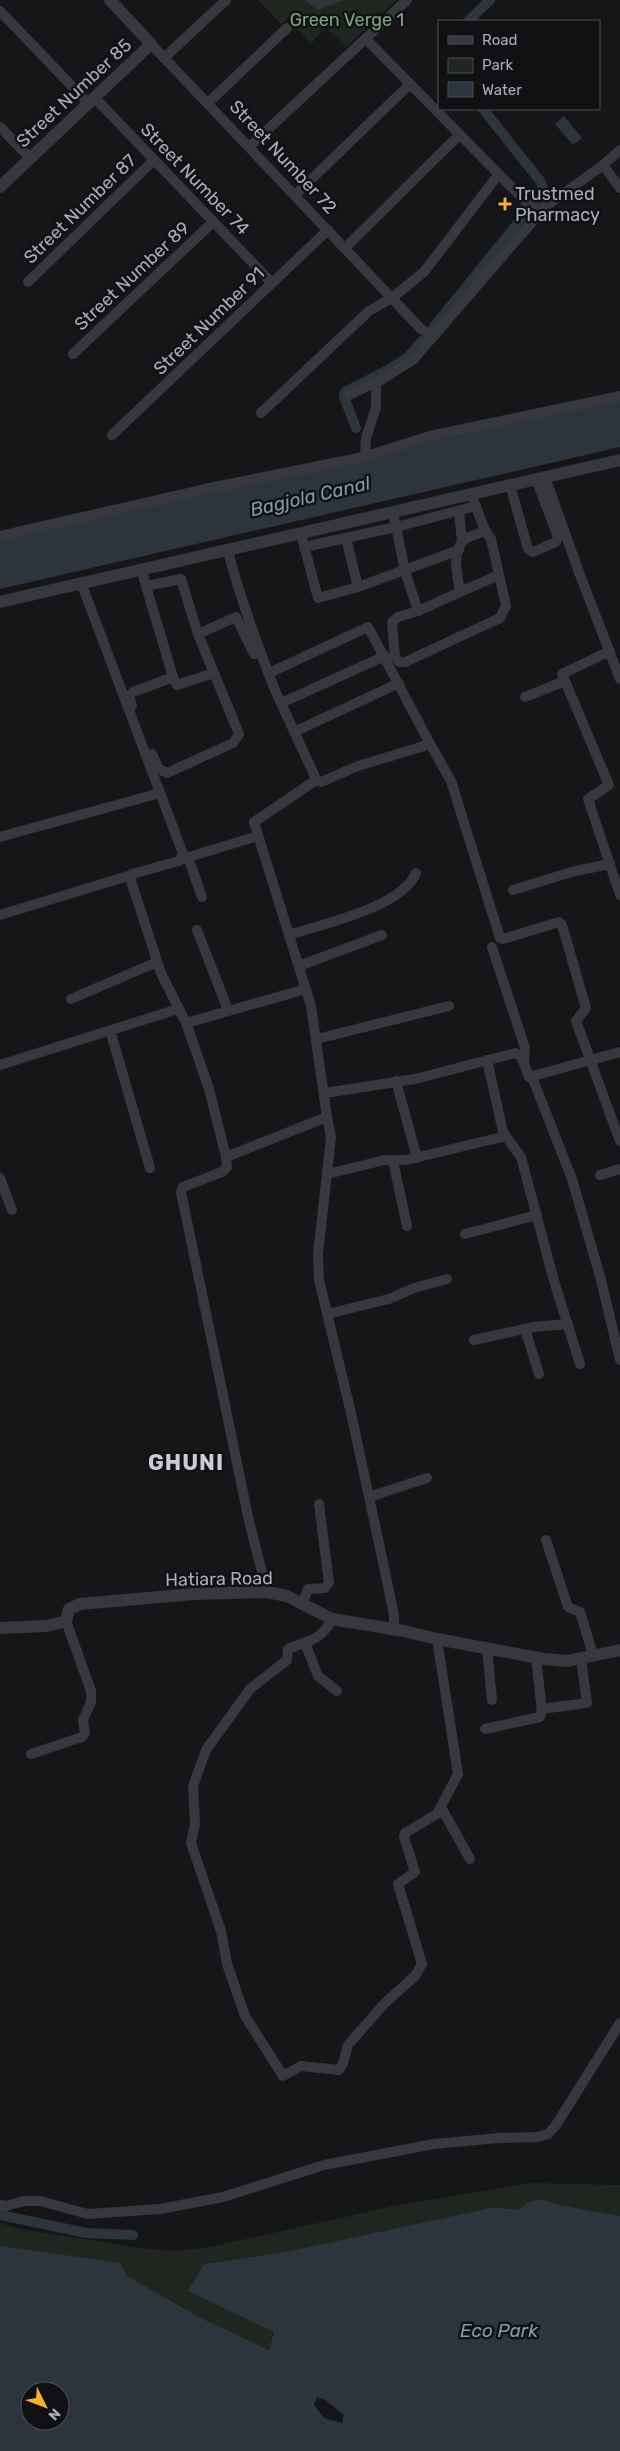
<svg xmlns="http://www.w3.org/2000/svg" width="620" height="2451" font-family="Rubik,sans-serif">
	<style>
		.green { fill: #1e261f }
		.water { fill: #2c353c; fill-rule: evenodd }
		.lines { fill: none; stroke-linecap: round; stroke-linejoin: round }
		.canal { stroke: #2c353c; stroke-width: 10 }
		.minor { stroke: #37383d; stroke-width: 10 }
		.tertiary { stroke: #37383d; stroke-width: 12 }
		.poi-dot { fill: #f2b134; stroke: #111113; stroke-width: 2 }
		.labels { text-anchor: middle; stroke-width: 5; stroke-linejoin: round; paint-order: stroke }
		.park-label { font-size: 18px; fill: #7fa381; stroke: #111113 }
		.street-label { font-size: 18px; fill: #a8adb8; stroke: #111113 }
		.poi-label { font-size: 18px; fill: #a8adb8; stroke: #111113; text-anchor: start }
		.water-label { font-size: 19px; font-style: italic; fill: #7f9bb3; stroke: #111113 }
		.district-label { font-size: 22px; font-weight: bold; letter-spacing: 1px; fill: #c9ccd4; stroke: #111113 }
	</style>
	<rect width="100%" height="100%" fill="#161618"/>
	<g class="green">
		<polygon points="258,0 396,0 346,47 325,26 311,44 287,19 281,24"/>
		<polygon points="531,2183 620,2185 620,2216 555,2204 542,2199 528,2202 518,2210 495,2207 285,2252 204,2264 189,2291 274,2332 269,2350 199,2317 126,2276 122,2270 0,2246 0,2223 20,2229 147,2249 177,2251 210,2247 394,2206"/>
	</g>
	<g class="water">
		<polygon points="304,0 344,0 318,10"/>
		<polygon points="564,116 582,138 573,145 555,124"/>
		<polygon points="620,399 620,447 0,589 0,537"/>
		<path d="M542 2199 555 2204 620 2216V2451H0V2246L120 2263 127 2276 199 2317 269 2350 274 2332 188 2291 204 2264 285 2252 495 2207 518 2210 528 2202ZM30 2391H60V2421H30ZM317 2397 325 2400 344 2415 342 2423 324 2418 314 2405Z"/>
	</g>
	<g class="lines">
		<g class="canal">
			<polyline points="468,21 490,0"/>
			<polyline points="483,109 541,182 544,193 535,204"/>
			<polyline points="433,328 522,218"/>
			<polyline points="356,428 344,397 345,392 388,370 407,358 422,341"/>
			<polyline points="0,2215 86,2233 133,2235"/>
		</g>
		<g class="minor">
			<polyline points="0,11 89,104"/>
			<polyline points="366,39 538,214"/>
			<polyline points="151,44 421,329 433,336"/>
			<polyline points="164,58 226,0"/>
			<polyline points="95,98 271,282"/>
			<polyline points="208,103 287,28"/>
			<polyline points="0,127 30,158"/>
			<polyline points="249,147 407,0"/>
			<polyline points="603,165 620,188"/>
			<polyline points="295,195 409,85"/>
			<polyline points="345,248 459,135"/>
			<polyline points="28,282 154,160"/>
			<polyline points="73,354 213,222"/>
			<polyline points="349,395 378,381"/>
			<polyline points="261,413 369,311 392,298 424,272 498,175"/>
			<polyline points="112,435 328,230"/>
			<polyline points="365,456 366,438 376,407 376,383 413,360 545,207 603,165 620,150"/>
			<polyline points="545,477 580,575 620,679"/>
			<polyline points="510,485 528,549 533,552 556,542 558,537 536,479"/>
			<polyline points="459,511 462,542"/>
			<path d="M393 512 405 571 418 611 460 592C458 577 451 553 463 541 469 535 479 535 485 530L471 494"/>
			<polyline points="301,534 318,598 358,587 459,550"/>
			<polyline points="0,536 205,489 363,457 430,436 620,396"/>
			<polyline points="346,538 358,587"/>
			<polyline points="304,547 396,527 476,506"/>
			<path d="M228 551C240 598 257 643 274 688L317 781 321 782 358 766 424 746 429 742 368 627 269 673"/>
			<polyline points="142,571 146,586 181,579 198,634 239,734 233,743 167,773 159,769 152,754"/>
			<polyline points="82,585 183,854 179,861 132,874 130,878 161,973 186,1023 198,1057 209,1089 226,1157 227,1167 222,1172 183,1187 181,1192 249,1521 267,1592"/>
			<polyline points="146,586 173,677"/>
			<polyline points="460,592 499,575"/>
			<polyline points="418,611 398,617 392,622 395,657 399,662 405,662 500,618 506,606 491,539 485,530"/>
			<polyline points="198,634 236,617 254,654"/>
			<polyline points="610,651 562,674 609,785 588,799 620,895"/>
			<polyline points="525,697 565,681"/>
			<polyline points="281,703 385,656"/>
			<polyline points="132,706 129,696 133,692 173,677 177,685 214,673"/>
			<polyline points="294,732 399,683"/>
			<polyline points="429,742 451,781 500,938 503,939 559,922 562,925 586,1008 576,1021 620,1141"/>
			<polyline points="0,837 160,793"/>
			<polyline points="188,857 202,897"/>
			<polyline points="182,859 258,836"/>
			<polyline points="513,890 575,871 610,864"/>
			<polyline points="0,915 131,875"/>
			<polyline points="197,930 228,1010"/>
			<path d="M289 935C323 924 402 907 416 873"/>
			<polyline points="492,947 525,1048 524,1062"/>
			<polyline points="299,966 382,935"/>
			<polyline points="71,999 157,962"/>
			<polyline points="186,1023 306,989"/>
			<polyline points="110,1030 150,1168"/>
			<polyline points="317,1039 449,1006"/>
			<polyline points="0,1065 178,1009"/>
			<polyline points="532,1077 572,1179 601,1280 620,1360"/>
			<polyline points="396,1081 417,1158"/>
			<polyline points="325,1093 415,1079 515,1053 521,1056 529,1077 620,1052"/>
			<polyline points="327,1117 331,1137 318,1254 319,1280 351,1413 384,1567 394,1615 394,1629"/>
			<polyline points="503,1132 521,1157 554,1281 580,1364"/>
			<polyline points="226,1157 327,1117 311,1006 254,822 316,780"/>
			<polyline points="393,1161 407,1226"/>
			<polyline points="327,1174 385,1160 406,1160 502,1137 503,1132 487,1060"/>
			<polyline points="600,1175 620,1169"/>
			<polyline points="0,1178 12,1210"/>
			<polyline points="465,1234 537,1215"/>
			<polyline points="327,1314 389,1299 414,1288 447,1279"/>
			<polyline points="525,1329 539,1374"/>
			<polyline points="474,1340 533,1327 568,1324"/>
			<polyline points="369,1497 427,1478"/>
			<polyline points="546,1540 568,1607 580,1612 593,1655"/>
			<polyline points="302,1604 308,1589 325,1588 329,1583 319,1504"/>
			<path d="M332 1619C321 1641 309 1640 288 1649L287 1660 250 1689 206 1750 193 1786 195 1824 191 1843 221 1931 227 1964 245 2016 283 2076 301 2066 339 2070 343 2063 348 2045 384 2004 415 1976 422 1964 398 1884 415 1872 404 1837 405 1833 437 1814 458 1774 437 1639"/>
			<polyline points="305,1643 318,1676 337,1691"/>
			<polyline points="487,1647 492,1700"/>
			<polyline points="541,1709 587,1703 581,1658"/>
			<polyline points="485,1729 540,1717 542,1712 536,1657"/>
			<polyline points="31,1754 82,1737 85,1733 83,1720 91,1702 91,1691 66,1621"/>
			<polyline points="442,1809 470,1859"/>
			<polyline points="0,2205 6,2206 24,2201 40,2201 88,2214 160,2209 223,2197 324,2165 434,2144 499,2138 538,2137 548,2134 556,2125 620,2023"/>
		</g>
		<g class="tertiary">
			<polyline points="0,187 151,44 110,0"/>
			<polyline points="0,602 620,460"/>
			<polyline points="0,1628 47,1626 66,1621 69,1609 80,1604 194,1594 267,1592 287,1596 332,1619 404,1631 437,1639 544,1659 567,1661 620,1650"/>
		</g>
	</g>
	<path class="poi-dot" d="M502.5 196.5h5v5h5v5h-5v5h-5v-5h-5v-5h5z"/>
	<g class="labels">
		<g class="park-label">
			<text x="347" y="26">Green Verge 1</text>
		</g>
		<g class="street-label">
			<text transform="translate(74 93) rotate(-43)" y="6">Street Number 85</text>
			<text transform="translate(283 157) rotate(47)" y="6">Street Number 72</text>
			<text transform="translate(195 179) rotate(46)" y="6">Street Number 74</text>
			<text transform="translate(80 209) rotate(-44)" y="6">Street Number 87</text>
			<text transform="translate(132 276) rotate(-43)" y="6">Street Number 89</text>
			<text transform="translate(209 321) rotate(-44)" y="6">Street Number 91</text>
			<text transform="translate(219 1579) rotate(-1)" y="6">Hatiara Road</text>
		</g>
		<g class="poi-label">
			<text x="515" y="200">Trustmed<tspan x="515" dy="21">Pharmacy</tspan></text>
		</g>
		<g class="water-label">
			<text transform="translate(310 496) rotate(-13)" y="7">Bagjola Canal</text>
			<text x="499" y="2337">Eco Park</text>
		</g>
		<g class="district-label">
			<text x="186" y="1470">GHUNI</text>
		</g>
	</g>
	<rect x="438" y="20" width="162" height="90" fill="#111113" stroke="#4d4f55"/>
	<rect x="448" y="36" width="25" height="8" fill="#37383d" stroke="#4d4f55"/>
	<text x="482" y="45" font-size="15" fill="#a8adb8">Road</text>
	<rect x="448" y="58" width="25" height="15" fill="#1e261f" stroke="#4d4f55"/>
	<text x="482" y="70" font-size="15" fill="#a8adb8">Park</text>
	<rect x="448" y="82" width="25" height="15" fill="#2c353c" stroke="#4d4f55"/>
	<text x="482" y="95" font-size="15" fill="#a8adb8">Water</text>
	<g transform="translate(45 2406) rotate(132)"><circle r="24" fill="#111113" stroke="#4d4f55"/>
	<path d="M0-4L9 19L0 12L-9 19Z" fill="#f2b134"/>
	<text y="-8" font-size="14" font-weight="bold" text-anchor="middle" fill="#a8adb8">N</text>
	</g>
</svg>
